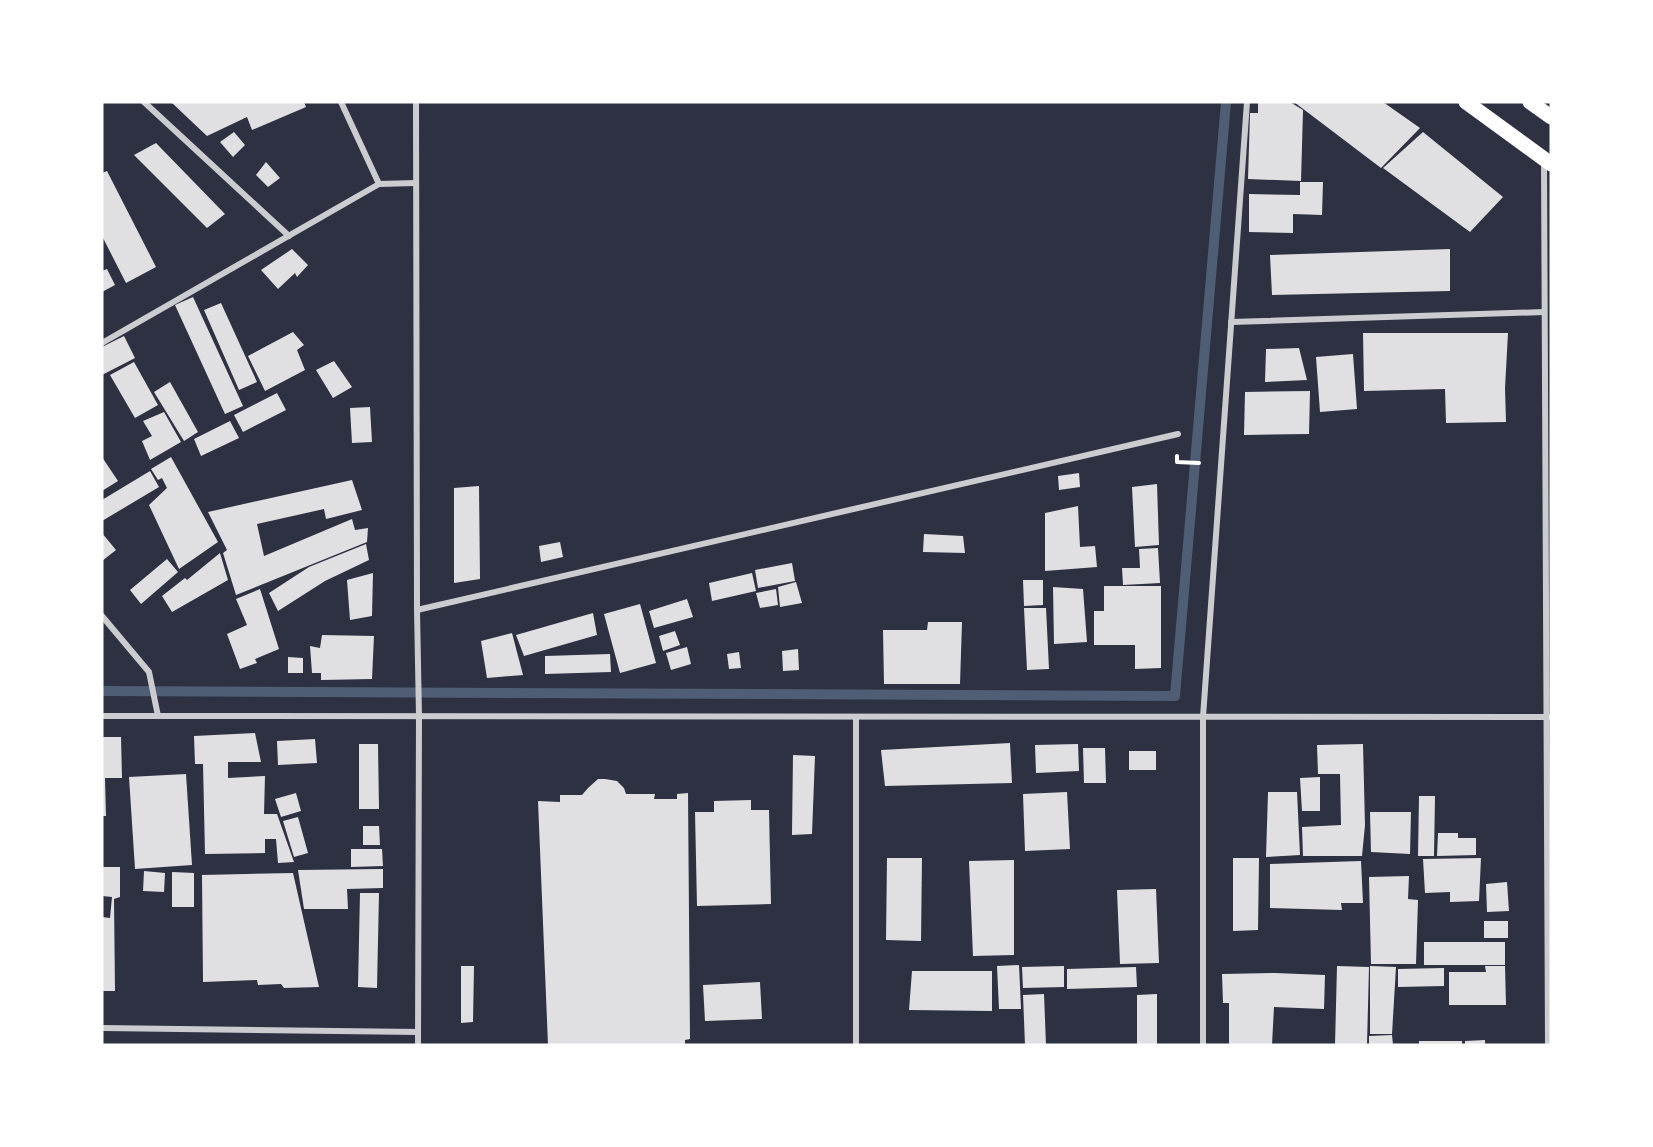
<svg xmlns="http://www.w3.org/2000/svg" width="1653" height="1147" font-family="Jost,sans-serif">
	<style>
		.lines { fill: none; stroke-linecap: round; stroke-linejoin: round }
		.stream { stroke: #4f5d75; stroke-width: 10 }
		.building { fill: #e0e0e3 }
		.path { stroke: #fff; stroke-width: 4 }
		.minor { stroke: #caccd0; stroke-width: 6 }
		.primary { stroke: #fff; stroke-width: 15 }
	</style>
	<rect width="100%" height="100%" fill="#2d3142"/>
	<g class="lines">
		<polyline class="stream" points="102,691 1175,696 1226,102"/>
	</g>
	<g class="building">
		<polygon points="171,102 304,102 306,107 252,130 247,117 207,136"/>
		<polygon points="1258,102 1290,102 1303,110 1301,181 1248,179 1250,113 1258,113"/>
		<polygon points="1294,102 1383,102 1420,128 1381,168"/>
		<polygon points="234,132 245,145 233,157 220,142"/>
		<polygon points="1423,132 1503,197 1470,232 1383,168"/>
		<polygon points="156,143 225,214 207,228 134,155"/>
		<polygon points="266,162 280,178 268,187 256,175"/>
		<polygon points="107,171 156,267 126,283 102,236 102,173"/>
		<polygon points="1300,182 1323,182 1322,215 1293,214 1293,233 1249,232 1249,194 1300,195"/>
		<polygon points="292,249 308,265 297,277 295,273 278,289 261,270"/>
		<polygon points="1450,249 1450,291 1272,295 1270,255"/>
		<polygon points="107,269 115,285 102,292 102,271"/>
		<polygon points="193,297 243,406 225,414 175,305"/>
		<polygon points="221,303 257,382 239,390 204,310"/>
		<polygon points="293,332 304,345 297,350 305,370 265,391 248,356"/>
		<polygon points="1363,333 1508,333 1505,388 1506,422 1446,423 1445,389 1364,391"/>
		<polygon points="124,336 135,358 102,375 102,347"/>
		<polygon points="1299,348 1307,380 1265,382 1266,349"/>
		<polygon points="1353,354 1357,409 1320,412 1316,357"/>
		<polygon points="334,361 352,387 333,398 316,370"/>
		<polygon points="134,362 158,405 135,418 110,375"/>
		<polygon points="170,382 198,432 184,441 154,392"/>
		<polygon points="1310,391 1309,434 1244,435 1245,392"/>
		<polygon points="277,393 286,410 243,432 234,415"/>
		<polygon points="370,407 372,442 352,443 350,408"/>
		<polygon points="164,412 181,442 150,460 142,441 152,436 143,421"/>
		<polygon points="230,421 239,438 201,456 194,439"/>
		<polygon points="102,457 118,481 102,491"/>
		<polygon points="171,457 218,542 179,569 149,505 167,488 162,478 158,480 151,469"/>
		<polygon points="150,471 159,487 102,521 102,500"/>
		<polygon points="1079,473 1080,487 1059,490 1058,476"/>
		<polygon points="352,480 362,510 326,519 324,509 257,524 264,556 352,519 355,530 368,528 367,542 236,595 223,553 227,550 208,512"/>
		<polygon points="1157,484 1159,545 1135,547 1132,487"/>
		<polygon points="479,486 480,579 454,583 454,488"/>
		<polygon points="1078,506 1080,547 1095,546 1097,567 1045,571 1045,513"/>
		<polygon points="102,533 116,550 102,561"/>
		<polygon points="924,534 963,536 965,553 923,552"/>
		<polygon points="560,542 563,557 541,562 539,546"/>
		<polygon points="366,544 369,560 325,581 278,611 269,593 309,567"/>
		<polygon points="1158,548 1160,583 1123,585 1122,568 1140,568 1139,549"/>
		<polygon points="220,553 228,580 172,612 162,596 185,578 187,580"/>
		<polygon points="167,559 178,572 141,604 130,590"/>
		<polygon points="792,563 795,581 758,588 755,570"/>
		<polygon points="373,573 372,616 350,620 347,580"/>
		<polygon points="752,573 756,591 712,601 709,583"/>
		<polygon points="1023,580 1043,580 1043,605 1024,606"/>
		<polygon points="796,582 802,603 780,607 778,587"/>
		<polygon points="1104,586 1161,586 1161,668 1135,669 1135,645 1094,645 1094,611 1104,611"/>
		<polygon points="1053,587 1083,589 1087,642 1054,644"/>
		<polygon points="260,589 279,649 255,659 257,663 240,669 227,634 247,625 236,599"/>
		<polygon points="776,589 778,605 760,608 756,593"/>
		<polygon points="687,599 693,617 654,628 649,611"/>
		<polygon points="640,604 656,663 620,673 604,614"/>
		<polygon points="1024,608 1046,608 1049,669 1027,670"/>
		<polygon points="593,613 597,635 524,656 516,635"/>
		<polygon points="928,622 962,622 960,684 884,684 883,630 927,630"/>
		<polygon points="675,631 680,645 663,651 659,636"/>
		<polygon points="512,633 523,675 487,678 481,641"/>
		<polygon points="322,635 374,636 372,679 321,680 321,673 312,673 310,646 320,648"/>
		<polygon points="687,647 691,664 671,670 666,653"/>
		<polygon points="798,649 799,670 783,671 782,651"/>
		<polygon points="739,652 741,668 729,669 727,654"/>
		<polygon points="610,654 611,672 545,674 545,656"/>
		<polygon points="288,657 303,658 303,673 288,673"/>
		<polygon points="255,733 261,762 228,762 228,778 265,776 264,814 277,814 294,862 278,863 276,839 265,839 265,853 205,854 203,764 195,764 194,736"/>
		<polygon points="102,737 121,737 122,778 105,778 106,816 102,816"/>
		<polygon points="315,739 317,763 278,765 277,741"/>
		<polygon points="1010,743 1012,783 885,786 881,750"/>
		<polygon points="359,744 378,744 379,809 359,809"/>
		<polygon points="1078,744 1079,771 1036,773 1035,745"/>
		<polygon points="1363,744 1365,825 1362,856 1303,856 1302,827 1341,825 1340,774 1318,774 1317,745"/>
		<polygon points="1083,748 1105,748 1106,783 1084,783"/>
		<rect x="1129" y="751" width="27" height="19"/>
		<polygon points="793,755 815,756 812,834 792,835"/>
		<polygon points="186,774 192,865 135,869 129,777"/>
		<polygon points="1320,777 1320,811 1302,811 1300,778"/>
		<polygon points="598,779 605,779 617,781 624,788 626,794 655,794 654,799 677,799 677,794 688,793 690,1039 685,1040 685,1045 548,1045 538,801 560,802 560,795 582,795 588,788"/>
		<polygon points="1067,792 1070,849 1025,851 1023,794"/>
		<polygon points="1268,792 1297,792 1300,855 1266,857"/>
		<polygon points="296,793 301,811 281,817 275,799"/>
		<polygon points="1419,796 1435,796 1434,856 1418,856"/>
		<polygon points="751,800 751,810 769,810 771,904 697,906 695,812 714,812 714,801"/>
		<polygon points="1370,812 1411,812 1410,854 1371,852"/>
		<polygon points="298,817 308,853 294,857 283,821"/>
		<polygon points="363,826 379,826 380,845 363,845"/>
		<polygon points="1438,833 1458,833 1458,838 1476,838 1476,855 1437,856"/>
		<polygon points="351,849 382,849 383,866 351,867"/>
		<polygon points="887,858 922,858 921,941 886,940"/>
		<polygon points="1233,858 1259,858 1258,930 1233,931"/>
		<polygon points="1481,858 1479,901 1450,902 1450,892 1425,893 1423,859"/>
		<polygon points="1014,860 1014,955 973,956 969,861"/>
		<polygon points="1361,861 1363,903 1341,903 1342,910 1270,908 1270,864"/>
		<polygon points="102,867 120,867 120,897 114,899 115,991 102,991 102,917 110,918 112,897 102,896"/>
		<polygon points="383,869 383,888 347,889 348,909 304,909 298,870"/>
		<polygon points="144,871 165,873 164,892 143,891"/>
		<polygon points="172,872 194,873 194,907 172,907"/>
		<polygon points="293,873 319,987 284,988 281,984 258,985 257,980 203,982 202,875"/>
		<polygon points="1409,876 1408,899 1418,900 1416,964 1371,964 1369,877"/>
		<polygon points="1507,882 1509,911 1487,912 1486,884"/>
		<polygon points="1156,889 1159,963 1120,964 1117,890"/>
		<polygon points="360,893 379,893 377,988 358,987"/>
		<rect x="1484" y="921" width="24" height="17"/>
		<rect x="1424" y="942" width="81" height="23"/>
		<polygon points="1019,965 1021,1009 999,1009 997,966"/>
		<polygon points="461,966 474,966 473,1022 461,1023"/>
		<polygon points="1064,966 1064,987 1023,988 1022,967"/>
		<polygon points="1337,966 1369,967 1367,1045 1335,1045"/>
		<polygon points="1370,966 1396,967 1392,1034 1370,1034"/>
		<polygon points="1485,966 1505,966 1506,1005 1449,1005 1449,972 1486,972"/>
		<polygon points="1136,967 1137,987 1067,989 1067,969"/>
		<polygon points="1444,968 1444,986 1398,987 1398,969"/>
		<polygon points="912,971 992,971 992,1011 909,1010"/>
		<polygon points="1275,973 1325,975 1324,1009 1274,1007 1272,1045 1229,1045 1229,1003 1223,1003 1222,974"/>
		<polygon points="760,982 762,1019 705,1021 703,985"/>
		<polygon points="1044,994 1046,1045 1025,1045 1023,995"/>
		<polygon points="1157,994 1157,1045 1137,1045 1137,995"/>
		<polygon points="1392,1035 1393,1045 1369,1045 1369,1036"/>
		<polygon points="1485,1040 1485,1045 1465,1045 1465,1041"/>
		<rect x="1419" y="1041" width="43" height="4"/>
	</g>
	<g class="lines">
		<polyline class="path" points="1177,456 1177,462 1199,463"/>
		<g class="minor">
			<polyline points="144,102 289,236"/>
			<polyline points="341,102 379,184"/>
			<polyline points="416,102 417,610 419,716 418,1045"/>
			<polyline points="1544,161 1548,1045"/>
			<polyline points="1231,322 1544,312"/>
			<polyline points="102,343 379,184 416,183"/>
			<polyline points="417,610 1178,434"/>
			<polyline points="102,616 149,672 158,716"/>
			<polyline points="102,716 1551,717"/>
			<polyline points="102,1028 418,1032"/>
			<polyline points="856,1045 856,717"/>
			<polyline points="1203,1045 1203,717 1247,102"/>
		</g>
		<g class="primary">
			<polyline points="1466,102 1551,164"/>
			<polyline points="1530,102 1551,117"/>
		</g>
	</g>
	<rect width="1653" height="1147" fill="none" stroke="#ffffff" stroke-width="207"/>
</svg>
